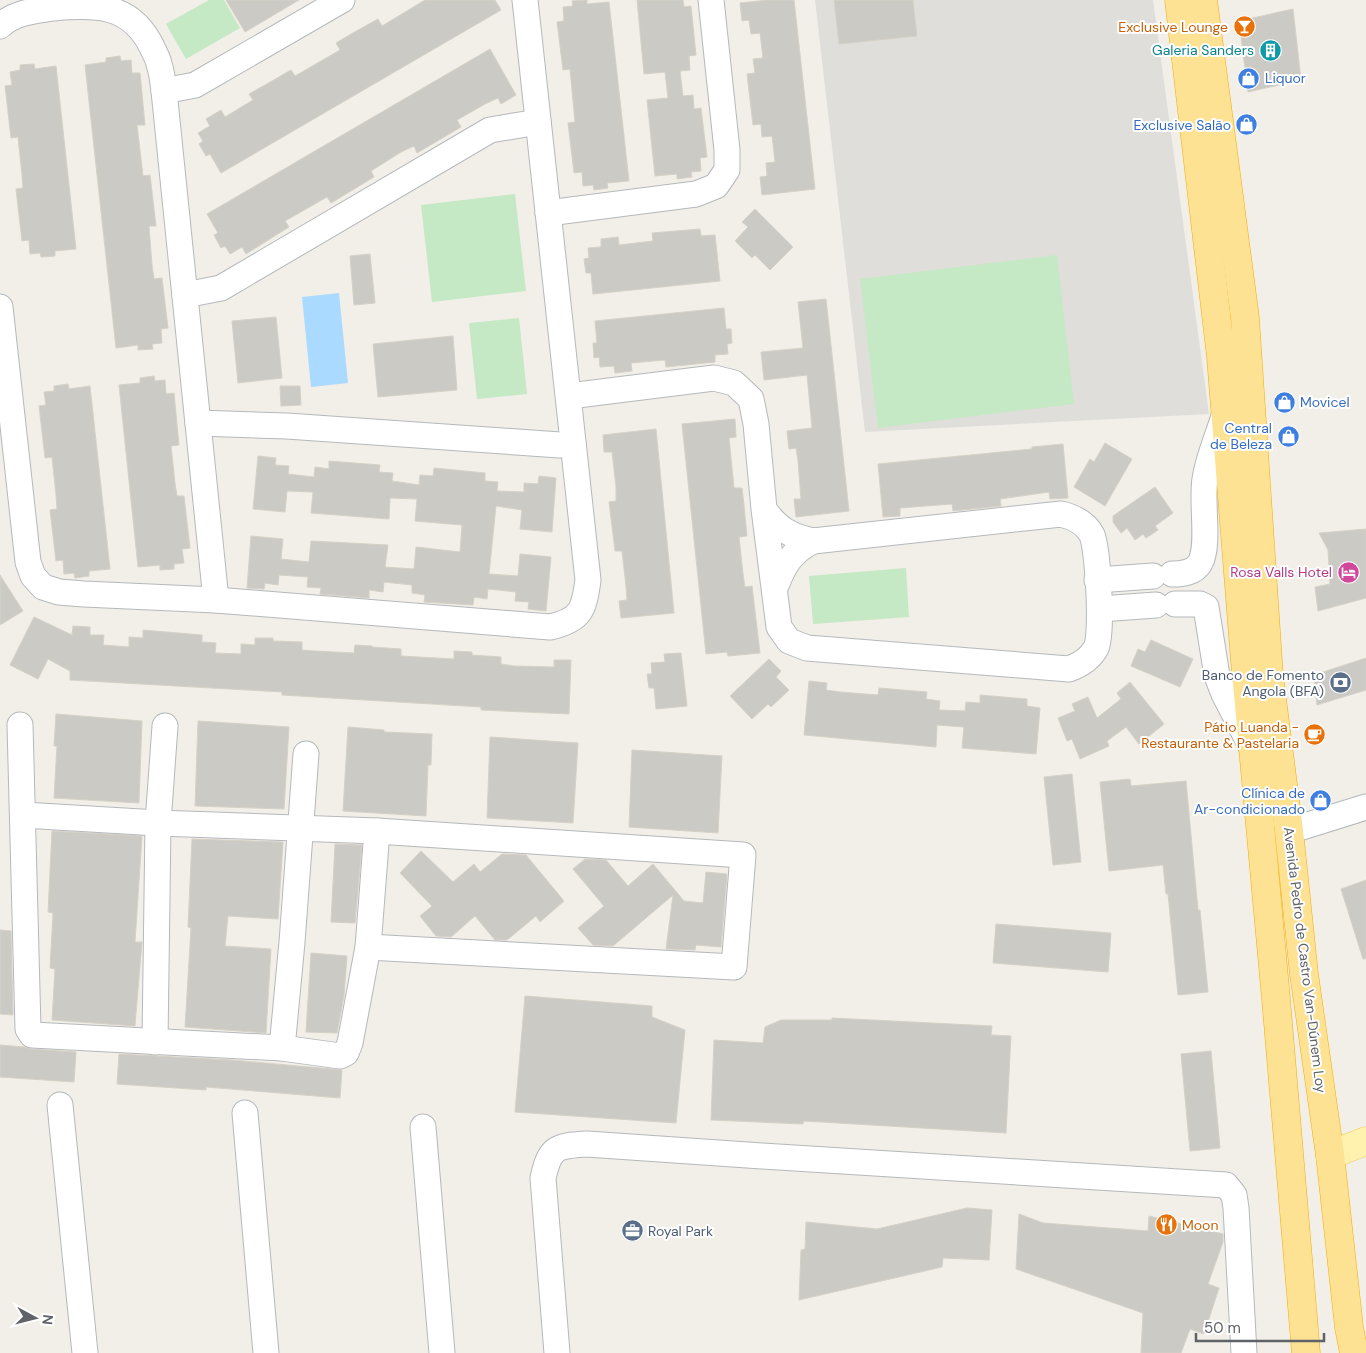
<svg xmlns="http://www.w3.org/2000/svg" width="1366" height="1353" font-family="'DM Sans',sans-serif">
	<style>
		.industrial { fill: #e0deda }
		.green { fill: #c5e8c5 }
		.water { fill: #aadaff }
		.building { fill: #cccac5; stroke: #d6d1c6 }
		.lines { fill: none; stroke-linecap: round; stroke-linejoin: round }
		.minor-casing { stroke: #b5b8bc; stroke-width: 27 }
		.major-casing { stroke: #f2c960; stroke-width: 29 }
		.highway-casing { stroke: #f9ab00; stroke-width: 29 }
		.minor { stroke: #fff; stroke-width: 25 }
		.major { stroke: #fff2af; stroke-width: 28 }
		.highway { stroke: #fde293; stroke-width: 28 }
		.labels { text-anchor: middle; stroke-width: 4; stroke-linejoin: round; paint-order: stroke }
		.food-label { font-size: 14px; fill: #c56008; stroke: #fff; text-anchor: end }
		.culture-label { font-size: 14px; fill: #0d838f; stroke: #fff; text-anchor: end }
		.shop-label { font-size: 14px; fill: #366cbe; stroke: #fff; text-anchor: end }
		.hotel-label { font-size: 14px; fill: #b23c85; stroke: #fff; text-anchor: end }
		.service-label { font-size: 14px; fill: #4e5e75; stroke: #fff; text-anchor: end }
		.street-label { font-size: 14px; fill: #5f6368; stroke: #fff }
	</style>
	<rect width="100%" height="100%" fill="#f1efe8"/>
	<polygon class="industrial" points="815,0 1153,0 1209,414 865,432"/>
	<g class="green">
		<polygon points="209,0 224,0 240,28 186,59 166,24"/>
		<polygon points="515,194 526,291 432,302 421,205"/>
		<polygon points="1057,255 1074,404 878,428 860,279"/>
		<polygon points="519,318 527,394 477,399 469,323"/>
		<polygon points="906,568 909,617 813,624 809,576"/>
	</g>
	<polygon class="water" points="339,293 348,383 311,387 302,297"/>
	<g class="building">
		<polygon points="226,0 299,0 245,32"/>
		<polygon points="425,0 495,0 501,10 221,173 210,154 206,156 199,144 203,141 198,133 210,126 206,119 221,110 225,117 253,100 249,94 265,85 291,70 295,76 340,50 336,43 351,34 378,19 382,26"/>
		<polygon points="587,0 587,4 609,2 629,181 607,183 608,188 594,190 593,185 583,186 582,172 574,173 568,123 575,122 570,69 563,70 557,22 564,21 563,7 573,6 572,1"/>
		<polygon points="637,0 683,0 684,7 691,6 696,55 689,56 690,70 680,71 683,96 693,95 694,109 701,108 707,157 700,158 701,171 691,172 692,177 677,179 677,174 655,176 647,100 668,98 665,72 644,74"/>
		<polygon points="768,0 794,0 815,189 762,195 760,177 767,176 766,163 775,162 772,136 762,137 761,124 753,125 747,74 755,73 753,59 763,58 760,33 751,34 749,20 742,21 740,3"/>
		<polygon points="834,0 913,0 917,36 839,44"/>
		<polygon points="1293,9 1301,80 1248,92 1239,21"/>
		<polygon points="490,49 516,95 501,104 498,98 485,104 457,120 461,127 417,153 414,146 401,152 371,171 374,177 331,203 327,197 285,221 289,227 246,254 242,247 230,254 225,246 221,248 214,235 218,233 207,214"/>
		<polygon points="120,56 121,61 131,60 132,73 140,73 145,125 137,125 143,176 150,175 156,226 149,226 152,265 154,279 162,278 168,328 161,329 162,343 152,344 153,349 138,350 138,345 116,348 85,65 106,62 106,58"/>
		<polygon points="34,64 35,69 56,66 76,249 55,251 55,256 41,257 40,253 30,254 29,240 22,241 16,189 23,188 22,175 18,137 11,138 5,86 12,85 10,72 20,70 20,65"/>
		<polygon points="755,209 793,247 770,270 755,255 752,258 735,241 748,227 742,222"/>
		<polygon points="700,229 701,236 715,235 720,281 593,294 591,273 586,273 584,259 589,258 588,248 601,247 601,239 618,237 619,245 653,241 652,233"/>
		<polygon points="370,254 375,303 354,305 350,256"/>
		<polygon points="826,299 849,511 796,517 794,499 801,499 798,461 796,448 789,449 787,431 812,428 807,375 764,380 761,352 803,348 798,302"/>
		<polygon points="724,308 726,329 731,329 732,343 727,344 728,354 715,355 715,362 666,367 665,360 631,363 632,371 615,373 614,366 600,367 599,357 594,358 593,343 597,343 595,321"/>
		<polygon points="276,317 282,378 238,383 232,321"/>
		<polygon points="453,336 457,390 378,397 373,344"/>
		<polygon points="154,376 155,381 165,380 166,394 174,393 179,445 171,446 175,483 177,496 184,496 190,548 182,549 184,563 174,564 174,569 160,570 160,565 138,567 119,385 140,383 140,378"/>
		<polygon points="68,384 69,389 90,386 110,569 89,571 89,576 75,578 74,573 64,574 63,560 56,561 50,510 57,509 56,495 52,457 45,458 39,406 46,405 44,392 54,391 54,386"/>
		<polygon points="280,386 300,386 301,405 281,406"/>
		<polygon points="735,419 736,437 729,438 734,488 742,488 744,505 747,536 739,537 743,574 745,587 752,586 760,653 728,656 727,652 706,654 682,424"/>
		<polygon points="656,429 674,613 621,618 619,601 627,600 626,586 622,551 615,551 609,502 616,501 616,487 612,452 604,452 603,435"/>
		<polygon points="1105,443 1132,459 1105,506 1074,487 1090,459 1094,462"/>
		<polygon points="1063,444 1068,498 1050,499 1049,492 1000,499 1001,506 953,511 952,504 900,508 900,516 883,517 878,464 1032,449 1032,447"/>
		<polygon points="258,456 276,458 275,465 289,466 288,474 314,477 315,467 329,469 329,461 380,465 379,472 393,473 392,481 419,485 420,475 433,476 434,468 485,473 485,481 498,482 497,491 524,492 524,483 538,484 539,476 556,478 552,532 520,529 522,510 496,506 489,574 518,576 520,554 551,557 546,611 528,609 529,602 515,601 516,592 488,589 487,599 474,597 473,605 424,602 425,595 412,593 412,585 384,582 383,592 369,590 369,598 320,594 321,588 307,587 308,577 279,575 278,585 265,583 264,589 247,588 251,536 283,539 281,559 309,562 311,541 388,545 385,567 414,569 416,547 460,552 462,525 415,521 417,499 390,498 389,519 311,513 313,492 287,491 285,512 253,509"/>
		<polygon points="1155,487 1173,513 1155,526 1158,530 1146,538 1143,534 1135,540 1127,528 1121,533 1113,522 1113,516"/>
		<polygon points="1366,529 1366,598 1318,611 1315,587 1330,584 1328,550 1319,533"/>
		<polygon points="0,575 23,611 0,625"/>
		<polygon points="34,617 72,635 73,626 90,627 90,635 104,635 103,645 129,647 129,637 143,638 143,630 202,635 202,642 216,643 215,653 241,654 241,644 255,645 255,638 273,638 273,641 302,642 302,650 315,651 354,653 355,645 372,646 372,647 401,649 401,656 454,659 454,651 472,652 472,655 501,657 501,664 514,666 554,667 554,660 571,660 569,714 481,710 481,707 282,695 282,692 70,680 70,671 48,659 38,679 10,665"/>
		<polygon points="1151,640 1193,659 1180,687 1131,666 1138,649 1145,652"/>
		<polygon points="681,653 687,706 656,709 654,688 649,688 647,674 652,674 651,663 665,662 664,654"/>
		<polygon points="1366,658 1366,690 1317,705 1314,675"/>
		<polygon points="769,659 781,671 776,677 789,690 771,707 768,704 752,719 730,696"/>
		<polygon points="809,681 827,683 826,690 840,692 878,695 879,688 927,692 926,699 940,701 939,710 965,711 966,702 980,703 980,695 1027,699 1027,706 1040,708 1036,754 962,748 964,727 937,725 936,747 804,735"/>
		<polygon points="1130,682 1164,724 1139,744 1126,727 1107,741 1109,746 1080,759 1072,739 1067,741 1058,718 1075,711 1072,704 1088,697 1097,718 1121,699 1117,693"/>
		<polygon points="56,714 142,721 139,803 54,798 57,746 54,746"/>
		<polygon points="198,721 289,727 284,809 195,806"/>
		<polygon points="348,727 384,730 384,732 432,734 431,765 428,765 426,816 343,811"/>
		<polygon points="490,737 578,743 573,823 487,818"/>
		<polygon points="632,750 722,756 718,833 629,827"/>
		<polygon points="1072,774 1081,862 1053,865 1044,777"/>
		<polygon points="1130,779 1131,786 1186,781 1198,910 1200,910 1208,992 1178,995 1168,894 1166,894 1163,865 1109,871 1100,782"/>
		<polygon points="52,831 142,836 135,942 142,942 135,1026 52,1020 55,969 50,968 53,913 48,912"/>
		<polygon points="192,839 283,842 278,919 228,916 225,946 271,949 266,1033 185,1027 191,928 188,927"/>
		<polygon points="335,844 362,845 355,923 331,922"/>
		<polygon points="421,851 453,882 474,864 480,872 502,854 526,855 564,901 540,922 536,916 507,940 495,940 475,916 451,937 436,936 420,916 432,906 400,873"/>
		<polygon points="585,859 606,860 628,886 653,864 684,901 703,903 706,872 727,874 721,947 696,945 695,950 666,949 673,895 613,946 593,945 578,928 604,906 573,869"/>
		<polygon points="1366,880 1366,959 1363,959 1341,889"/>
		<polygon points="996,924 1111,933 1108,972 993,963"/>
		<polygon points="0,930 11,931 13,1015 0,1014"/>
		<polygon points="311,953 347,956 344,996 337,1033 306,1032"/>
		<polygon points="525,996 652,1006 652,1017 685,1030 676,1123 515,1112"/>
		<polygon points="832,1018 992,1026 991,1035 1011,1036 1006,1133 804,1121 803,1124 711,1120 714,1040 763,1043 765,1027 781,1020 832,1020"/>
		<polygon points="0,1045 24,1047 31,1049 76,1052 74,1082 0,1077"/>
		<polygon points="1211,1051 1220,1148 1190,1151 1181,1054"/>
		<polygon points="119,1054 232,1060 342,1070 340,1098 206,1087 206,1090 117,1084"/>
		<polygon points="967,1208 992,1210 989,1260 943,1258 942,1267 799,1300 801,1250 805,1249 806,1222 877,1229"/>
		<polygon points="1019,1214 1043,1223 1148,1231 1149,1216 1223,1234 1223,1242 1208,1284 1219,1288 1204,1334 1190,1329 1181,1353 1141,1353 1143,1313 1016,1269"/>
	</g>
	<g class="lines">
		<defs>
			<g id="minor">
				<path d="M0 26C15 12 34 11 53 8 96 4 131 4 152 47 154 52 158 58 159 64 162 73 163 82 164 91L216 600"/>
				<polyline points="164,91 195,85 342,0"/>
				<polyline points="548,213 696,194 716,186 727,170 727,150 711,0"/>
				<polyline points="185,295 221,288 490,130 538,122"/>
				<path d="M0 307 28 562 33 576 43 587 59 592 84 594 216 600 550 627C581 620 584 610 588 580L525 0"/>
				<path d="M569 396 714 378 734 383 751 399 756 424 764 509 779 627 789 641 807 648 1069 669C1080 665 1090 659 1096 648 1103 634 1098 550 1092 535 1086 523 1073 517 1061 514L813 541C791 536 777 529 764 509"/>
				<polyline points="198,423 287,426 560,445 573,443"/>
				<path d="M1172 574C1182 574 1194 573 1200 563 1210 545 1201 503 1205 479 1208 458 1218 436 1224 416"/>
				<polyline points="1097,580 1153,576"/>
				<path d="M775 588C784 565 791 552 813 541"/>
				<polyline points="1175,604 1200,604 1206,607 1217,676 1224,694 1251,746"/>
				<polyline points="1100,609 1156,605"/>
				<polyline points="20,725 28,1029 32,1035 282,1048 340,1056 346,1053 350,1043 368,947 377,831"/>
				<polyline points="23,815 158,823 377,831 743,855 734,967 368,947"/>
				<polyline points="1289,831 1366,807"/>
				<polyline points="155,1042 158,823 165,726"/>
				<polyline points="282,1048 292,942 306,754"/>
				<polyline points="60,1105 85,1353"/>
				<polyline points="245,1113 266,1353"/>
				<polyline points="423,1127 442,1353"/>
				<path d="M557 1353 543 1178C550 1146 557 1146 587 1144L762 1156 1226 1185 1234 1195 1236 1208 1244 1353"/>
			</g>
			<polyline id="major" points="1330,1155 1366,1141"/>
			<g id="highway">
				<polyline points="1179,0 1221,357 1245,661 1276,999 1306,1353"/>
				<polyline points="1203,0 1245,318 1269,676 1289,831 1304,974 1330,1155 1349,1327 1354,1353"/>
			</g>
		</defs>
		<use href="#minor" class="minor-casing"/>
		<use href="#major" class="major-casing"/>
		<use href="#highway" class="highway-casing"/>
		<use href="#minor" class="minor"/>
		<use href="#major" class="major"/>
		<use href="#highway" class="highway"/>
	</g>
	<defs>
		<symbol id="bar-disc" viewBox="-11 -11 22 22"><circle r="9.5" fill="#e8710a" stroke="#fff"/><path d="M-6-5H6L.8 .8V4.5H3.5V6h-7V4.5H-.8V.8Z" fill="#fff"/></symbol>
		<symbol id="building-disc" viewBox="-11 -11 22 22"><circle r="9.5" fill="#0f9aa8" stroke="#fff"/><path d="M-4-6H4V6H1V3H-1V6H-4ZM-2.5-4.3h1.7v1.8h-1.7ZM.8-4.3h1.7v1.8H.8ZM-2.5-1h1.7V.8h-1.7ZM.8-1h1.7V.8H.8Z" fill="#fff"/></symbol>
		<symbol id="shop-disc" viewBox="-11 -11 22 22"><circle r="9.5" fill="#3f7fe0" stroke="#fff"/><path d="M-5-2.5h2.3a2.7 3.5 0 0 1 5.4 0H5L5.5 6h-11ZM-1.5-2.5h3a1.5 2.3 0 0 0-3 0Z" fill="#fff"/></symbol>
		<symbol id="hotel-disc" viewBox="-11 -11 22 22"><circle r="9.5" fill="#d1479c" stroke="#fff"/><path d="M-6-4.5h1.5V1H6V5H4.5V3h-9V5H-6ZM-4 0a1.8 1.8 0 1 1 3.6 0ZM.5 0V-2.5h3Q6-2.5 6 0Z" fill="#fff"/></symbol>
		<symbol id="bank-disc" viewBox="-11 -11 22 22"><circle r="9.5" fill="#5c6f8a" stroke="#fff"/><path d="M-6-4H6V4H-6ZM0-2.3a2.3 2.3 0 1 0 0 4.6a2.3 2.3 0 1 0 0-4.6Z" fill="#fff"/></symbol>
		<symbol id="cafe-disc" viewBox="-11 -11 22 22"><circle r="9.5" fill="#e8710a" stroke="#fff"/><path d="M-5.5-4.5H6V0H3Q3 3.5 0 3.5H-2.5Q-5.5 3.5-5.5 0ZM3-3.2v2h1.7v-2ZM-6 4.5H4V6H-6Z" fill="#fff"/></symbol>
		<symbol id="restaurant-disc" viewBox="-11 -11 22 22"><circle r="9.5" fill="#e8710a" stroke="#fff"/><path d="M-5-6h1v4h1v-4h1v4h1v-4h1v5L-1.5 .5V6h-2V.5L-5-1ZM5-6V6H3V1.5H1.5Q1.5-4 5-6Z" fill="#fff"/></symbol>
		<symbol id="office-disc" viewBox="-11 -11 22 22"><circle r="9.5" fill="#5c6f8a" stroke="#fff"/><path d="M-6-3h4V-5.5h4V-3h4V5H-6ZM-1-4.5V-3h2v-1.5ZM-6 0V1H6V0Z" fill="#fff"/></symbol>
	</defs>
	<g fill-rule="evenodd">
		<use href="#bar-disc" x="1232" y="14" width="25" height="25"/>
		<use href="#building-disc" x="1258" y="38" width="25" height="25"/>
		<use href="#shop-disc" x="1236" y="66" width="25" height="25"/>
		<use href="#shop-disc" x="1234" y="112" width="25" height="25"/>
		<use href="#shop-disc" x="1272" y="390" width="25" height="25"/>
		<use href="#shop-disc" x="1276" y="424" width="25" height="25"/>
		<use href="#hotel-disc" x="1336" y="560" width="25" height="25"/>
		<use href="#bank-disc" x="1328" y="670" width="25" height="25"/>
		<use href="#cafe-disc" x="1302" y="722" width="25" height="25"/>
		<use href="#shop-disc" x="1308" y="788" width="25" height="25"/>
		<use href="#restaurant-disc" x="1154" y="1212" width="25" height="25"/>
		<use href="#office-disc" x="620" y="1218" width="25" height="25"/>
	</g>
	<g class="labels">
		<g class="food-label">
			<text x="1228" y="32">Exclusive Lounge</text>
			<text x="1299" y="732">Pátio Luanda -<tspan x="1299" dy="16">Restaurante &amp; Pastelaria</tspan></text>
			<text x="1182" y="1230" text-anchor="start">Moon</text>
		</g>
		<g class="culture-label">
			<text x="1254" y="55">Galeria Sanders</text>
		</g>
		<g class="shop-label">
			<text x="1265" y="83" text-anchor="start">Liquor</text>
			<text x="1231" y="130">Exclusive Salão</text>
			<text x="1300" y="407" text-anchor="start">Movicel</text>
			<text x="1272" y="433">Central<tspan x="1272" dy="16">de Beleza</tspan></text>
			<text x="1305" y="798">Clínica de<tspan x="1305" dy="16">Ar-condicionado</tspan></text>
		</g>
		<g class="hotel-label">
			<text x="1332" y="577">Rosa Valls Hotel</text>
		</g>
		<g class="service-label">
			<text x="1324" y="680">Banco de Fomento<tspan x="1324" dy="16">Angola (BFA)</tspan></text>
			<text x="648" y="1236" text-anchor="start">Royal Park</text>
		</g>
		<g class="street-label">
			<text transform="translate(1305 960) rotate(83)" y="5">Avenida Pedro de Castro Van-Dúnem Loy</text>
		</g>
	</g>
	<g transform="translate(35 1318) rotate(97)" stroke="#ffffff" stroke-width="4" paint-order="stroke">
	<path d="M0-4L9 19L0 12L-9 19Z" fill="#5f6368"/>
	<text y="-8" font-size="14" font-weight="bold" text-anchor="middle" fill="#5f6368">N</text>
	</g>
	<path d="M1196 1333v8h128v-8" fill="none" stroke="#5f6368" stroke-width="2.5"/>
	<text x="1204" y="1333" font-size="15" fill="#5f6368" stroke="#ffffff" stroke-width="4" paint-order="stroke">50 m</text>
</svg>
